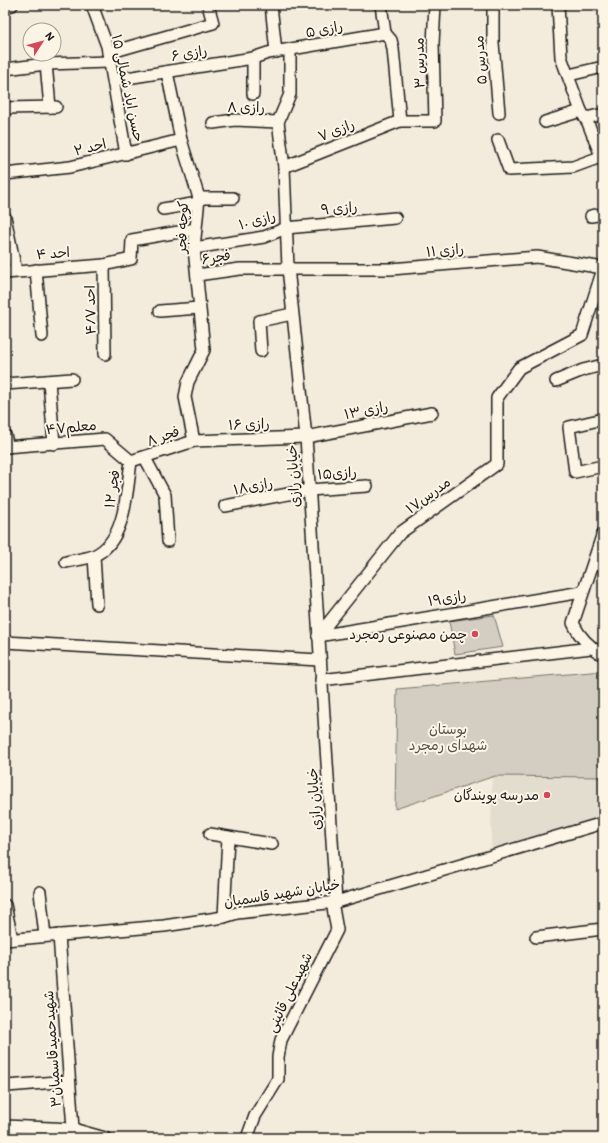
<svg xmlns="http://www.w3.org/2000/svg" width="608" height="1143" font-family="Itim,'Playpen Sans Arabic',sans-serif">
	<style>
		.built { fill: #e3ddcf }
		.green { fill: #d3cec1; stroke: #78756e }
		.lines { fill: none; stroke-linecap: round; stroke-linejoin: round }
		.minor-casing { stroke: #1c1c1c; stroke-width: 14 }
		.minor { stroke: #fcf5e5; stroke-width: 11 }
		.poi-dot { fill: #d1495b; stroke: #fcf5e5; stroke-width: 1.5 }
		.labels { text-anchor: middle; stroke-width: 4; stroke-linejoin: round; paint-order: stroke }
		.street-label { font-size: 14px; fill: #1c1c1c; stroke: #fcf5e5 }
		.poi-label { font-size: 14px; fill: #1c1c1c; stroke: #fcf5e5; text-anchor: end }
		.park-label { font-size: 14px; fill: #53514e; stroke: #fcf5e5 }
	</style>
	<rect width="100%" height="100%" fill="#f3ecdd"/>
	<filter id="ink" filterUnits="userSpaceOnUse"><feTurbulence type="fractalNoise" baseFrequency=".025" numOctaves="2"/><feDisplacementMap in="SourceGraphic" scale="8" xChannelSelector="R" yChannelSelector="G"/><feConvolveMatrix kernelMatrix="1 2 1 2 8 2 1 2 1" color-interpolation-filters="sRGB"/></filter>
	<g filter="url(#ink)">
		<polygon class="built" points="492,770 603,773 603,816 491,853"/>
		<g class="green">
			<polygon points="494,615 503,647 455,654 449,621"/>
			<polygon points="603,671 603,777 495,776 395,809 397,689"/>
		</g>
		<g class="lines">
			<defs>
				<g id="minor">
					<polyline points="92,5 107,46 126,154"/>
					<polyline points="271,5 276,52"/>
					<polyline points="381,5 385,33"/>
					<polyline points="493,5 493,43 499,113"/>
					<polyline points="558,5 561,57 581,111 588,123 603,161"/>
					<polyline points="5,7 12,5"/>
					<polyline points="385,33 391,40 393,49 400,121"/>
					<polyline points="290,51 290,94 278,122 284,167 288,268 306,437 336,902"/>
					<polyline points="108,53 213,23 208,5"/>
					<polyline points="253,58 253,94"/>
					<polyline points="46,64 50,107"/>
					<polyline points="5,69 46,64 109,62"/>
					<polyline points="569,75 603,67"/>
					<polyline points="114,80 253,58 268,53 385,33"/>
					<polyline points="5,108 56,107"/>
					<polyline points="586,118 603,114"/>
					<polyline points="545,122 581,111"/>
					<polyline points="213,123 235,120 278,122"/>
					<polyline points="498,140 509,170 573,167 603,156"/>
					<polyline points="284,167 400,121 435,121 433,44 435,5"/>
					<polyline points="5,174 70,167 181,140"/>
					<polyline points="199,198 233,198"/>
					<polyline points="163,209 198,203"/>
					<polyline points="591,216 603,214"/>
					<polyline points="5,217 16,271"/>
					<polyline points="194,248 264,237 286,228 395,218"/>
					<polyline points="104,265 105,354"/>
					<polyline points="36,270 42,336"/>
					<polyline points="5,273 104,265 131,259 132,240 196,229"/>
					<polyline points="197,275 240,269 391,269 537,257 603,268"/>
					<polyline points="160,311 199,308"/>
					<polyline points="261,351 259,321 292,314"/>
					<polyline points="49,381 54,444"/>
					<polyline points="556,381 583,370 603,365"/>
					<polyline points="5,384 72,379"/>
					<polyline points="603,419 569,427 575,472 603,466"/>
					<polyline points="5,435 8,447"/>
					<polyline points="194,441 306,437 432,413"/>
					<polyline points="5,447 105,439 131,461"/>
					<polyline points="145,458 165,495 168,541"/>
					<polyline points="131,461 194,441 185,397 188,382 204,350 194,248 199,198 181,140 167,72"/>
					<polyline points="225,506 309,490 367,486"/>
					<path d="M603 533 573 623C580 638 589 647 603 655"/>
					<polyline points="94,556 97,604"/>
					<path d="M66 562C75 560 85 559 93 556 126 543 127 490 131 461"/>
					<polyline points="318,636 400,533 497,464 497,398 519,368 582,335 603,269"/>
					<polyline points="318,636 582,592"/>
					<polyline points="5,642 319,660"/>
					<polyline points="321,680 591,648"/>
					<polyline points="210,834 272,844"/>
					<polyline points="40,892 45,936"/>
					<polyline points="5,905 12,939"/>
					<polyline points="224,917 228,837"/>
					<polyline points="59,935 73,1129 105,1138"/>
					<polyline points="536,937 603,929"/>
					<polyline points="5,940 164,926 224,917 237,913 336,902 603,823"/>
					<polyline points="7,1086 69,1081"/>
					<polyline points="5,1126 73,1129"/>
					<polyline points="247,1138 255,1116 278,1079 278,1057 281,1040 337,930 332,902"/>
				</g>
			</defs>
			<use href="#minor" class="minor-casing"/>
			<use href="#minor" class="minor"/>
		</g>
	</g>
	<g class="poi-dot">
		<circle cx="475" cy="634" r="4"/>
		<circle cx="547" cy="795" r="4"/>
	</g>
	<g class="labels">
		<g class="street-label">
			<text transform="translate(324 29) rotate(-11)" y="5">رازی ۵</text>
			<text transform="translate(189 53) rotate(-10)" y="5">رازی ۶</text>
			<text transform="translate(480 60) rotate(-94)" y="5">مدرس ۵</text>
			<text transform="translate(419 63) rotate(-91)" y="5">مدرس ۳</text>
			<text transform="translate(128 88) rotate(78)" y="5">حسن اباد شمالی ۱۵</text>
			<text x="246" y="112">رازی ۸</text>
			<text transform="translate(336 130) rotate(-21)" y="5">رازی ۷</text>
			<text transform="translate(90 147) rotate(-14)" y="5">احد ۲</text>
			<text transform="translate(339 208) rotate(-5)" y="5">رازی ۹</text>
			<text transform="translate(257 220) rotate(-15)" y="5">رازی ۱۰</text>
			<text transform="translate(182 227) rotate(-88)" y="5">کوچه فجر</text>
			<text transform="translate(445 250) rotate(-5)" y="5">رازی ۱۱</text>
			<text transform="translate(53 253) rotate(-4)" y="5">احد ۴</text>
			<text transform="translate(216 257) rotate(-9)" y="5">فجر۶</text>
			<text transform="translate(90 310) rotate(-91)" y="5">احد ۴/۷</text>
			<text transform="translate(366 410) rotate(-11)" y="5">رازی ۱۳</text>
			<text transform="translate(249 424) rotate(-2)" y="5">رازی ۱۶</text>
			<text transform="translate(71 427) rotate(-5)" y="5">معلم۴۷</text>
			<text transform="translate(163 436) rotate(-19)" y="5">فجر ۸</text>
			<text transform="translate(337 473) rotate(-4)" y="5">رازی۱۵</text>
			<text transform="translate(293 476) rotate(-93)" y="5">خیابان رازی</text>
			<text transform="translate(253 486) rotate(-11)" y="5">رازی۱۸</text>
			<text transform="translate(112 489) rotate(-81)" y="5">فجر ۱۲</text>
			<text transform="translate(428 495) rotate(-36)" y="5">مدرس۱۷</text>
			<text transform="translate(447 598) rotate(-9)" y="5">رازی۱۹</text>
			<text transform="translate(314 799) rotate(-94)" y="5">خیابان رازی</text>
			<text transform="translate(282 893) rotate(-9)" y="5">خیابان شهید قاسمیان</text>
			<text transform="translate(289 992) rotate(-64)" y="5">شهیدعلی قائینی</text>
			<text transform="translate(52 1049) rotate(-94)" y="5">شهیدحمیدقاسمیان۳</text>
		</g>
		<g class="poi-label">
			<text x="467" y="639">چمن مصنوعی رمجرد</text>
			<text x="539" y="800">مدرسه پویندگان</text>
		</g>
		<g class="park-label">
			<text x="448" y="734">بوستان<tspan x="448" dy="16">شهدای رمجرد</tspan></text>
		</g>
	</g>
	<rect width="608" height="1143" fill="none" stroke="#fcf5e5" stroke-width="20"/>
	<rect x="10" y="10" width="588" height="1123" fill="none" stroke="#1c1c1c" stroke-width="1.5" filter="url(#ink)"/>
	<g transform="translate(42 42) rotate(54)"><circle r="19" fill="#fcf5e5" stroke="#a29e95"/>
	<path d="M0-3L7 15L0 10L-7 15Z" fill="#d1495b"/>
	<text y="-6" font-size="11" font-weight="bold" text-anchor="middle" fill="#1c1c1c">N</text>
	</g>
</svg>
